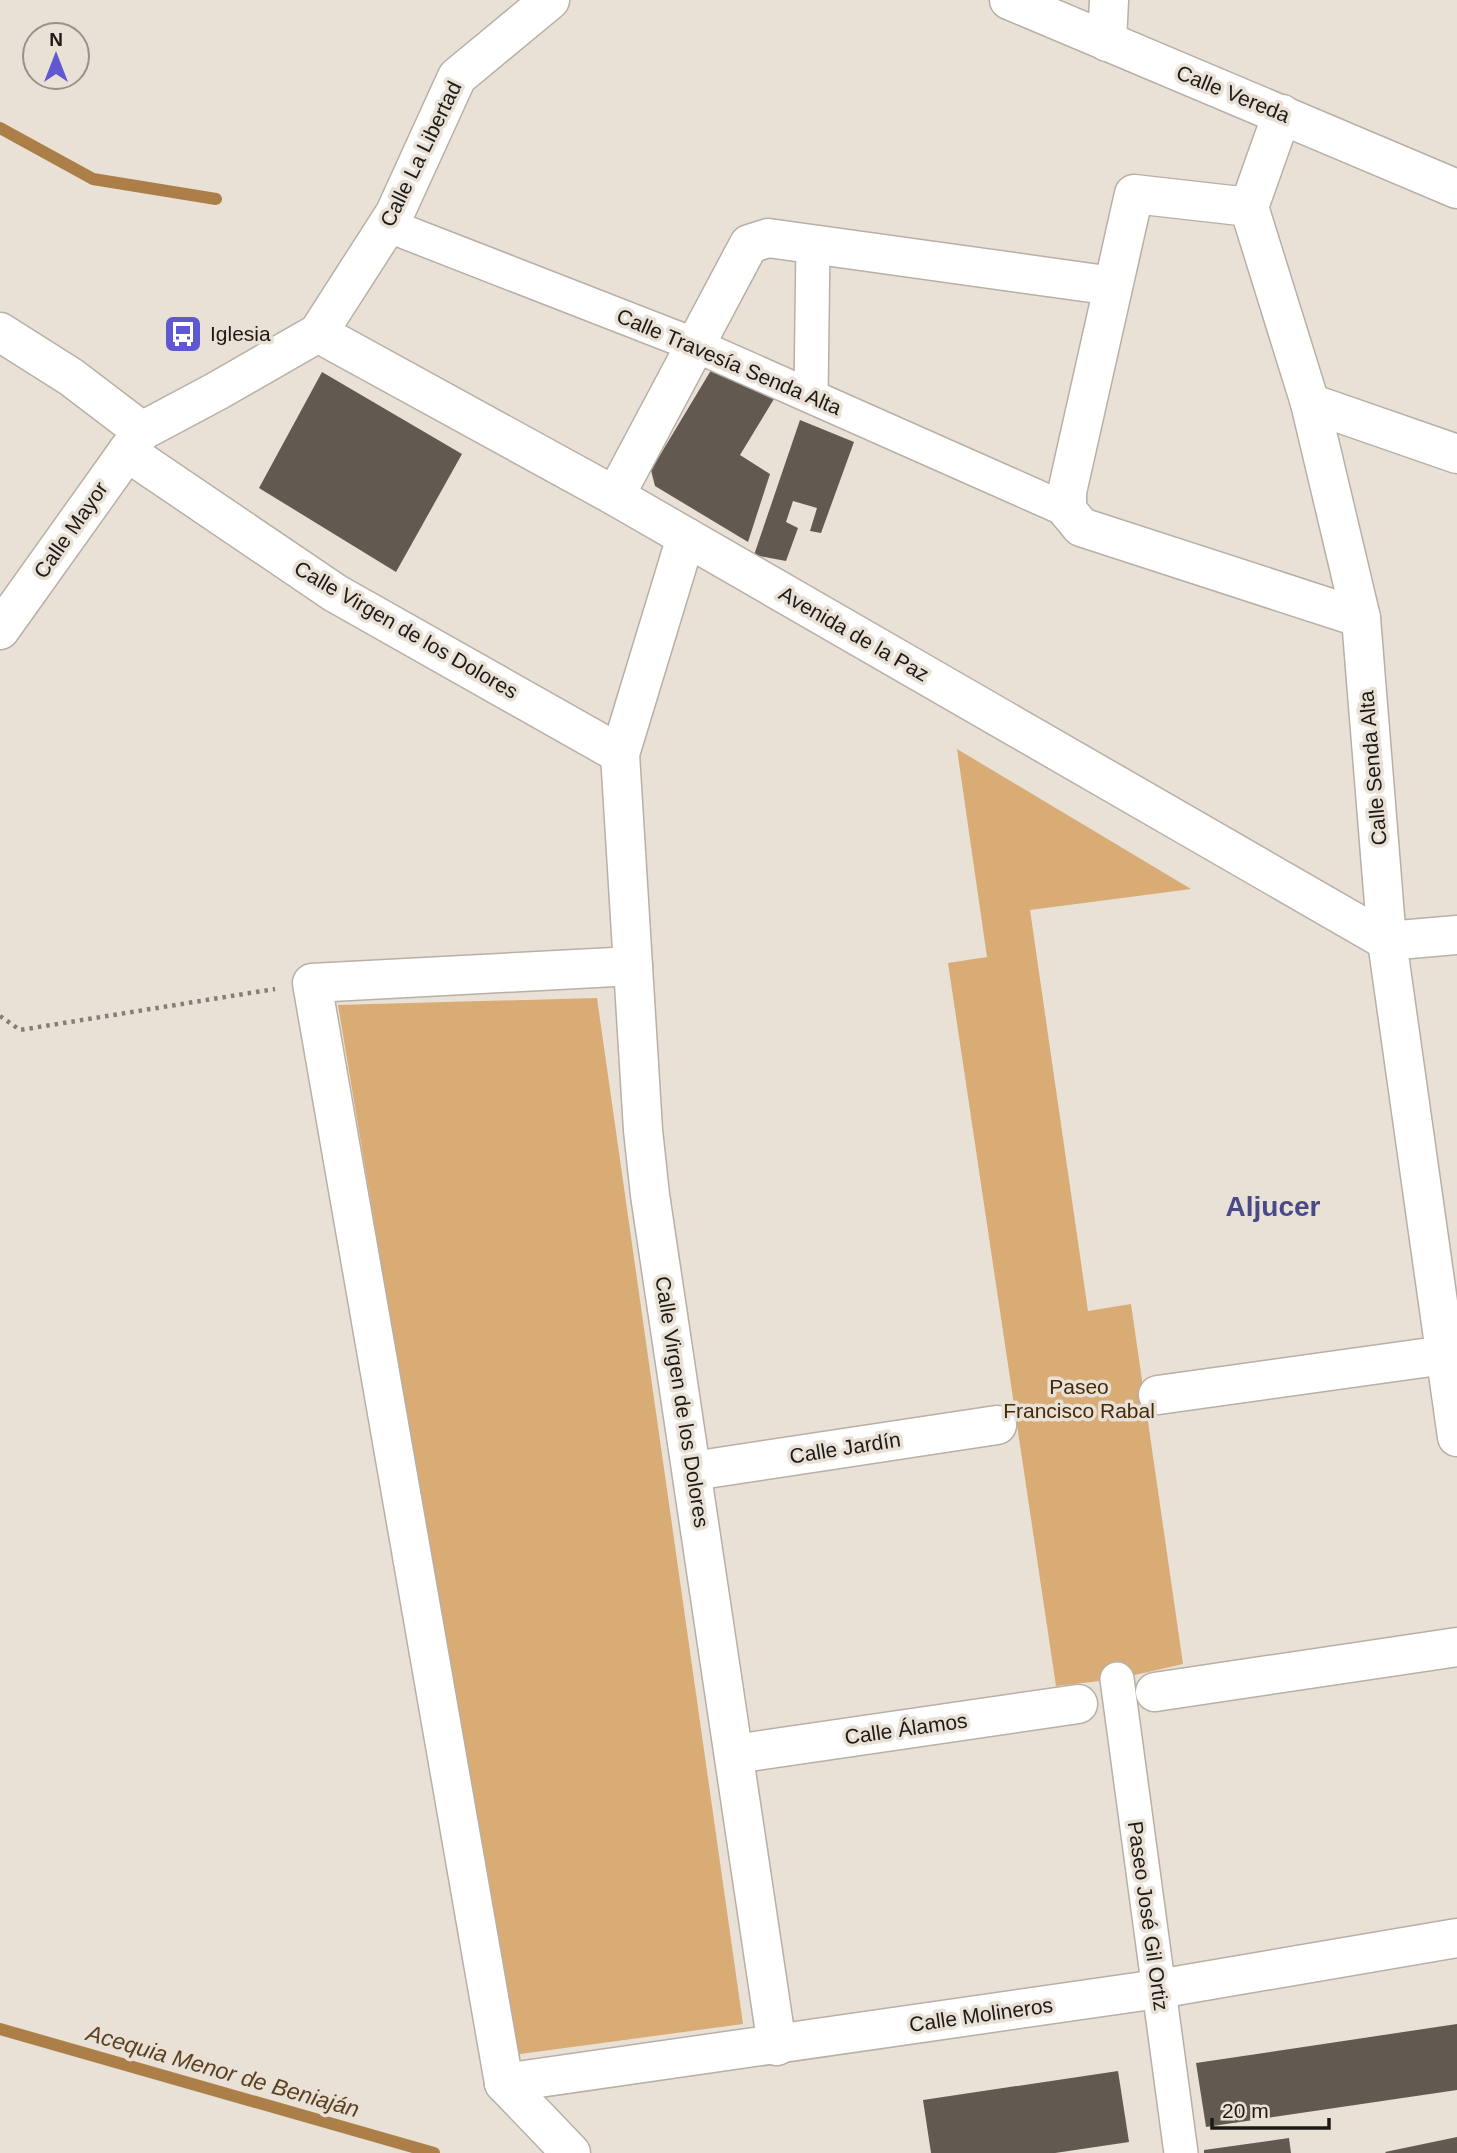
<svg xmlns="http://www.w3.org/2000/svg" width="1457" height="2153" font-family="Arial,sans-serif">
	<style>
		.green { fill: #d9ab75 }
		.lines { fill: none; stroke-linecap: round; stroke-linejoin: round }
		.stream { stroke: #ab7f47; stroke-width: 12 }
		.building { fill: #625a51 }
		.pedestrian-casing { stroke: #b8afa6; stroke-width: 36 }
		.minor-casing { stroke: #b8afa6; stroke-width: 41 }
		.path { stroke: #847e77; stroke-width: 4.5; stroke-dasharray: 3.5 5; stroke-linecap: butt }
		.pedestrian { stroke: #fff; stroke-width: 33 }
		.minor { stroke: #fff; stroke-width: 38 }
		.labels { text-anchor: middle; stroke-width: 7; stroke-linejoin: round; paint-order: stroke }
		.street-label { font-size: 21px; fill: #1e1b17; stroke: #e9e0d6 }
		.poi-label { font-size: 21px; fill: #1e1b17; stroke: #e9e0d6; text-anchor: start }
		.park-label { font-size: 21px; fill: #442b08; stroke: #e9e0d6 }
		.water-label { font-size: 23px; font-style: italic; fill: #5b4120; stroke: #e9e0d6 }
		.district-label { font-size: 28px; font-weight: bold; fill: #484987; stroke: #e9e0d6 }
	</style>
	<rect width="100%" height="100%" fill="#e9e0d6"/>
	<g class="green">
		<polygon points="957,749 1191,889 1030,910 1088,1311 1131,1304 1183,1664 1117,1679 1056,1686 948,963 987,957"/>
		<polygon points="597,998 743,2024 513,2055 338,1005"/>
	</g>
	<g class="lines">
		<g class="stream">
			<polyline points="0,128 93,179 216,199"/>
			<polyline points="0,2029 434,2153"/>
		</g>
	</g>
	<g class="building">
		<polygon points="716,362 780,389 740,455 770,474 748,542 655,486 651,470"/>
		<polygon points="322,372 462,454 396,572 259,488"/>
		<polygon points="800,420 854,442 821,533 810,531 817,508 793,501 786,522 798,528 786,561 754,555"/>
		<polygon points="1457,2024 1457,2090 1206,2127 1196,2063"/>
		<polygon points="1118,2071 1129,2142 1055,2153 931,2153 923,2100"/>
		<polygon points="1457,2137 1457,2153 1386,2153 1385,2152"/>
		<polygon points="1289,2138 1291,2153 1204,2153 1204,2150"/>
	</g>
	<g class="lines">
		<defs>
			<g id="pedestrian">
				<polyline points="387,225 695,345 1067,510"/>
				<polyline points="811,396 813,244"/>
				<polyline points="1117,1679 1181,2153"/>
			</g>
			<g id="minor">
				<polyline points="1009,0 1457,189"/>
				<polyline points="1107,42 1109,0"/>
				<polyline points="1282,114 1249,207 1310,403 1361,618 1387,941 1457,1437"/>
				<polyline points="1249,207 1134,194 1067,492 1067,510 1081,527 1361,618"/>
				<polyline points="0,332 71,377 142,431"/>
				<polyline points="318,333 615,496 1387,941"/>
				<polyline points="1310,403 1457,454"/>
				<polyline points="127,452 335,593 620,754"/>
				<polyline points="615,496 749,244 768,238 1113,286"/>
				<polyline points="686,537 620,754 643,1130 650,1195 777,2046"/>
				<polyline points="0,630 142,431 217,391 318,333 395,213 457,77 550,0"/>
				<polyline points="1387,941 1457,935"/>
				<polyline points="1158,1395 1445,1355"/>
				<polyline points="693,1471 997,1425"/>
				<polyline points="1155,1692 1457,1647"/>
				<polyline points="735,1754 1078,1704"/>
				<polyline points="504,2083 312,983 633,966"/>
				<polyline points="504,2083 1158,1989 1457,1938"/>
				<polyline points="504,2083 571,2153"/>
			</g>
		</defs>
		<use href="#pedestrian" class="pedestrian-casing"/>
		<use href="#minor" class="minor-casing"/>
		<polyline class="path" points="0,1016 20,1030 275,989"/>
		<use href="#pedestrian" class="pedestrian"/>
		<use href="#minor" class="minor"/>
	</g>
	<defs>
		<symbol id="bus-square" viewBox="-11 -11 22 22"><rect x="-9" y="-9" width="18" height="18" rx="4" fill="#5f58d1" stroke="#e9e0d6"/><path d="M-5-6H5V4H4V6H2V4H-2V6H-4V4H-5ZM-3.5-4V0h7V-4ZM-3.5 1.2v1.5H-2V1.2ZM2 1.2v1.5H3.5V1.2Z" fill="#fff"/></symbol>
	</defs>
	<g fill-rule="evenodd">
		<use href="#bus-square" x="161" y="312" width="44" height="44"/>
	</g>
	<g class="labels">
		<g class="street-label">
			<text transform="translate(1233 94) rotate(22)" y="7">Calle Vereda</text>
			<text transform="translate(421 154) rotate(-64)" y="7">Calle La Libertad</text>
			<text transform="translate(729 362) rotate(23)" y="7">Calle Travesía Senda Alta</text>
			<text transform="translate(71 530) rotate(-55)" y="7">Calle Mayor</text>
			<text transform="translate(406 630) rotate(30)" y="7">Calle Virgen de los Dolores</text>
			<text transform="translate(854 634) rotate(30)" y="7">Avenida de la Paz</text>
			<text transform="translate(1373 768) rotate(-95)" y="7">Calle Senda Alta</text>
			<text transform="translate(682 1402) rotate(81)" y="7">Calle Virgen de los Dolores</text>
			<text transform="translate(845 1448) rotate(-9)" y="7">Calle Jardín</text>
			<text transform="translate(906 1729) rotate(-8)" y="7">Calle Álamos</text>
			<text transform="translate(1148 1916) rotate(82)" y="7">Paseo José Gil Ortiz</text>
			<text transform="translate(981 2015) rotate(-8)" y="7">Calle Molineros</text>
		</g>
		<g class="poi-label">
			<text x="210" y="341">Iglesia</text>
		</g>
		<g class="park-label">
			<text x="1079" y="1394">Paseo<tspan x="1079" dy="24">Francisco Rabal</tspan></text>
		</g>
		<g class="water-label">
			<text transform="translate(223 2071) rotate(16)" y="8">Acequia Menor de Beniaján</text>
		</g>
		<g class="district-label">
			<text x="1273" y="1216">Aljucer</text>
		</g>
	</g>
	<g transform="translate(56 56)"><circle r="33" fill="#e9e0d6" stroke="#98918a" stroke-width="2"/>
	<path d="M0-5L12 26L0 18L-12 26Z" fill="#5f58d1"/>
	<text y="-10" font-size="19" font-weight="bold" text-anchor="middle" fill="#1e1b17">N</text>
	</g>
	<path d="M1212 2118v10h117v-10" fill="none" stroke="#1e1b17" stroke-width="3.5"/>
	<text x="1222" y="2118" font-size="21" fill="#1e1b17" stroke="#e9e0d6" stroke-width="5" paint-order="stroke">20 m</text>
</svg>
